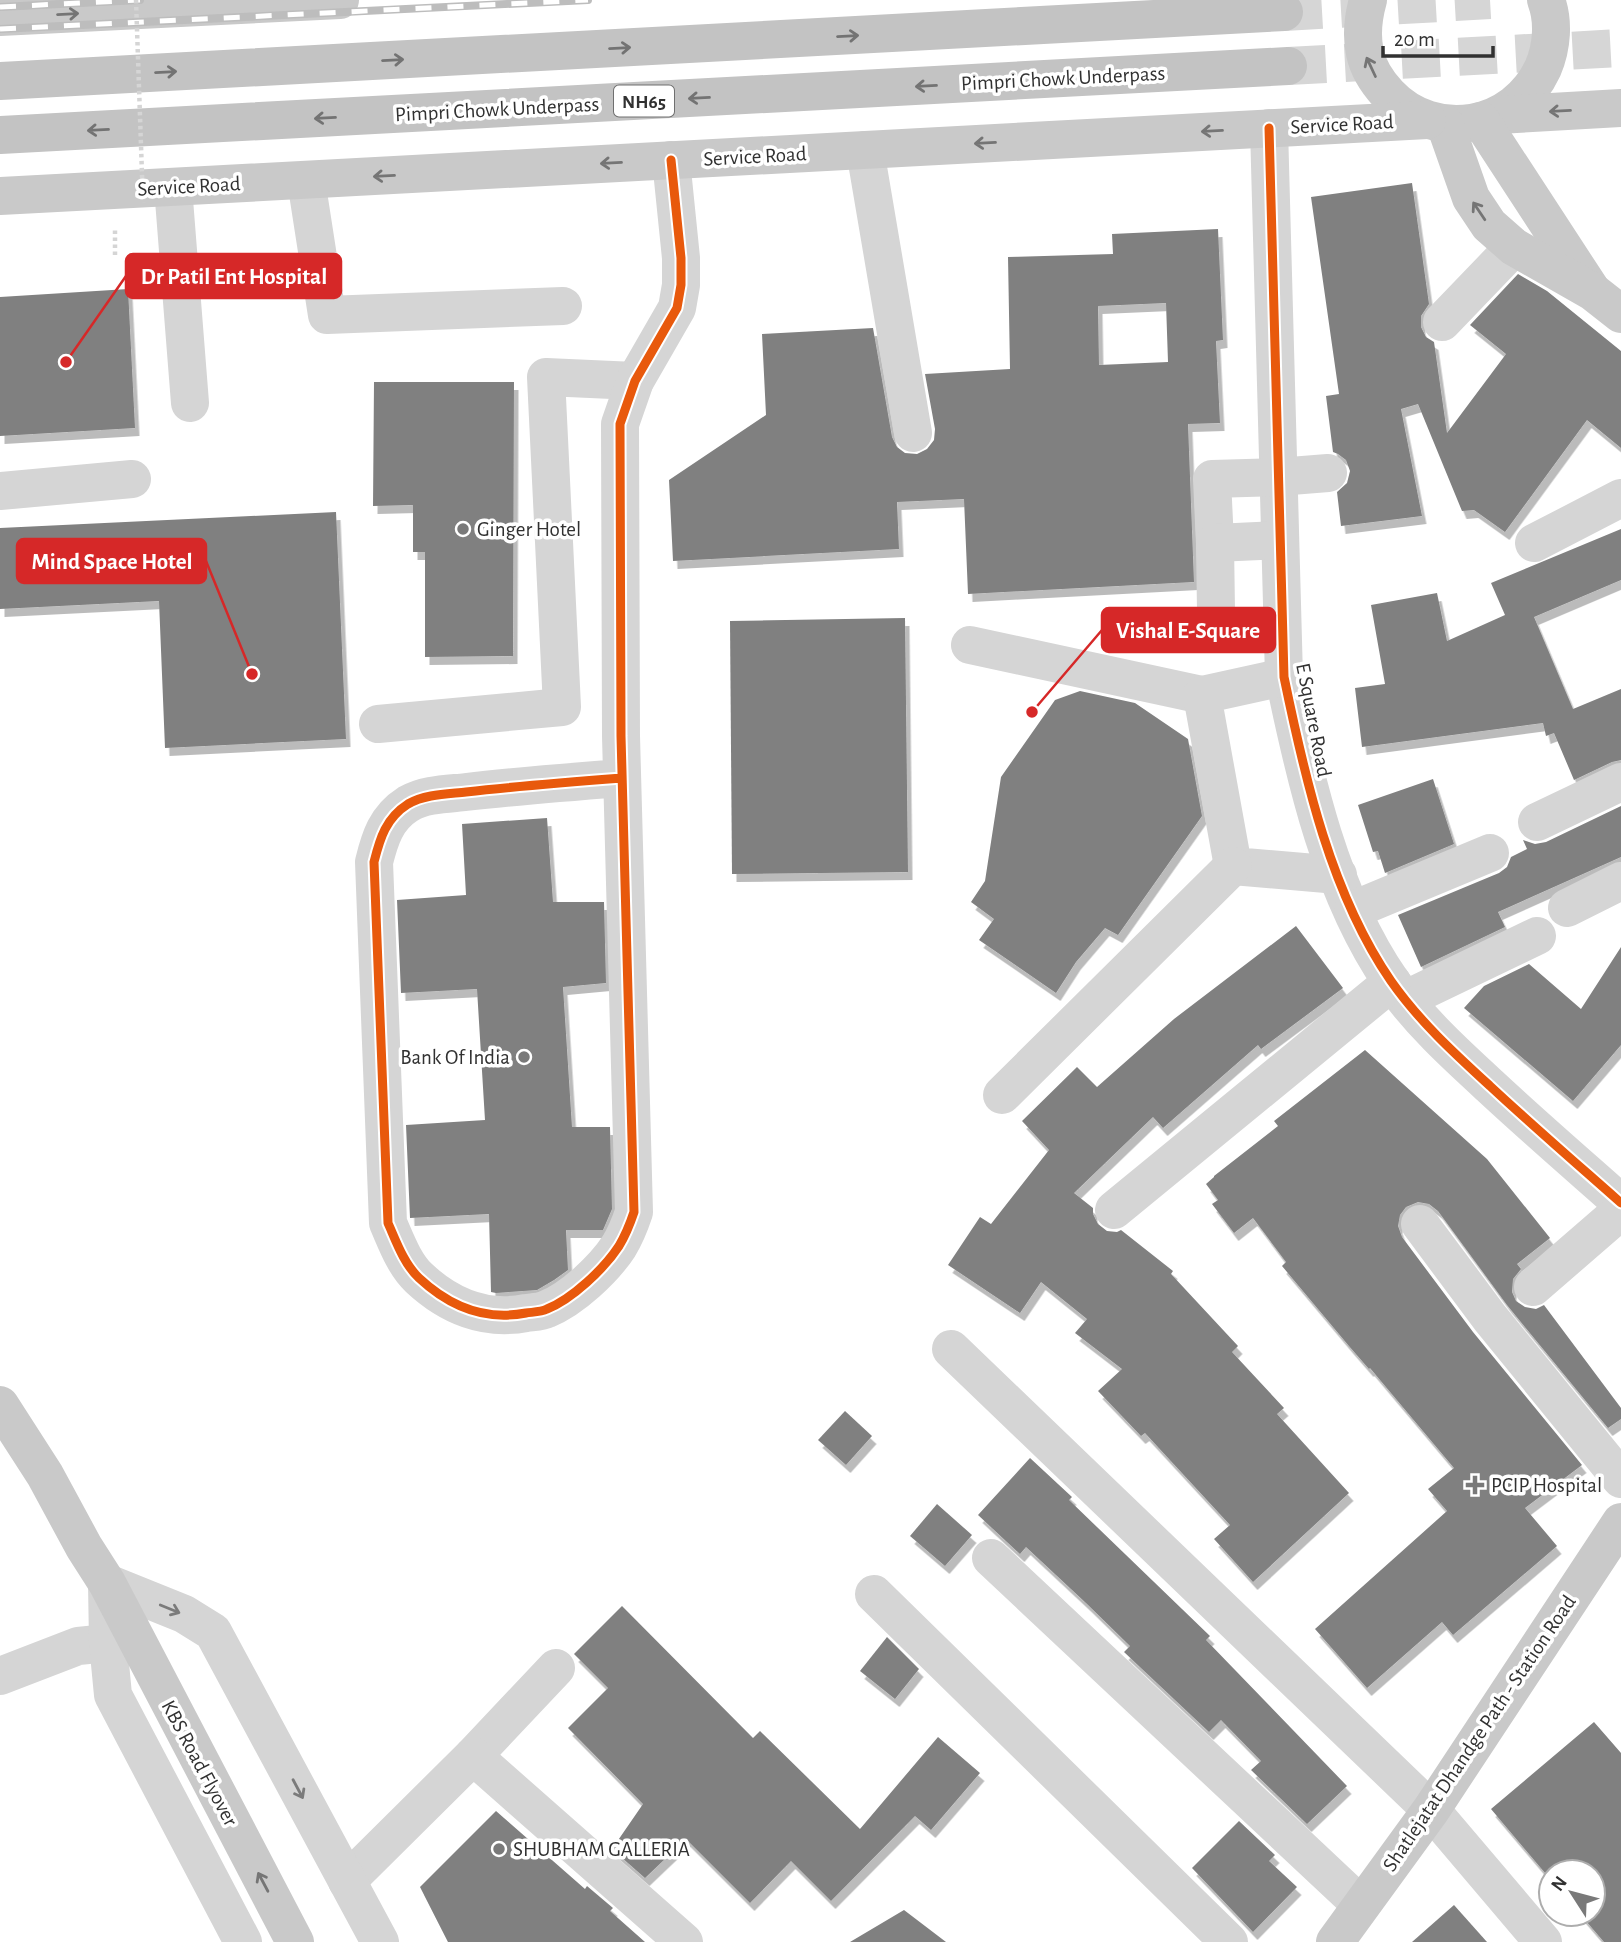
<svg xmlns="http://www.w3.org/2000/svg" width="1621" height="1942" font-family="'Alegreya Sans',sans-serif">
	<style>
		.building { fill: #808080; fill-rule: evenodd; filter: url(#shadow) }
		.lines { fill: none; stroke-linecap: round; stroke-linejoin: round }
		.highway-tunnel { stroke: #d6d6d6; stroke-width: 38; stroke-dasharray: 38 19; stroke-linecap: butt }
		.path { stroke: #d5d5d5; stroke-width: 4.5; stroke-dasharray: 3.5 3.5; stroke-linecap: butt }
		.minor { stroke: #d5d5d5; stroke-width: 38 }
		.major { stroke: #c9c9c9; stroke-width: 38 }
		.highway { stroke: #c3c3c3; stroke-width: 38 }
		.rail-casing { stroke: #bdbdbd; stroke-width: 8 }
		.rail { stroke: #fff; stroke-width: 5; stroke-dasharray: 16; stroke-linecap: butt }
		.path-bridge { stroke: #d5d5d5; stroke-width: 4.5; stroke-dasharray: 3.5 3.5; stroke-linecap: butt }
		.cycleway-casing { stroke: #fff; stroke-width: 13 }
		.cycleway { stroke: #e8590c; stroke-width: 9 }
		.oneway { stroke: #757575 }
		.oneway2 { stroke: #737373 }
		.oneway3 { stroke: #7b7b7b }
		.poi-dot { fill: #797979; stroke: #fff; stroke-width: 2.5 }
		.labels { text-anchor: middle; stroke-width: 7; stroke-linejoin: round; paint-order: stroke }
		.shield { fill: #fff; stroke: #6f6f6f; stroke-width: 2 }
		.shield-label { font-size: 19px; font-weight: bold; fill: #313131 }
		.street-label { font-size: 21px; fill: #313131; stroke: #fff }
		.poi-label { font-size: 21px; fill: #313131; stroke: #fff; text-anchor: start }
		.leader { fill: none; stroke: #d62828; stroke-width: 2.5 }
		.callout-dot { fill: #d62828; stroke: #fff; stroke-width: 2.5 }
		.callout { fill: #d62828; stroke: #d62828; stroke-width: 2.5 }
		.callout-label { font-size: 23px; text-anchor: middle; font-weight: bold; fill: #fff }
	</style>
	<defs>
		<filter id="shadow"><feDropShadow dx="4.5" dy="8" stdDeviation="0" flood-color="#0004"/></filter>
	</defs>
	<rect width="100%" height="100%" fill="#fff"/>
	<g class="building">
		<polygon points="1412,183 1429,304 1421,316 1421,327 1426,337 1434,342 1447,433 1506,354 1470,325 1518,274 1547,291 1621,351 1621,448 1587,420 1505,532 1474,510 1462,511 1418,404 1401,409 1422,516 1341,526 1337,492 1347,483 1350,471 1346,460 1338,454 1333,452 1326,396 1339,394 1311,197"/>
		<path d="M1218 229 1223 340 1216 341 1220 423 1188 424 1194 582 968 594 964 499 897 502 899 549 673 561 669 480 766 415 762 334 873 328 892 437 897 447 905 453 917 454 927 449 934 440 935 429 925 374 1010 369 1008 257 1113 254 1112 234ZM1166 303 1168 362 1099 365 1098 306Z"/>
		<polygon points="128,289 135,428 0,436 0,297"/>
		<polygon points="374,382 514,382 513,656 425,657 425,552 413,552 413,505 373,506"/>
		<polygon points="336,512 346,739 165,748 159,601 0,609 0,528"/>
		<polygon points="1621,529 1621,580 1534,617 1573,709 1621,689 1621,760 1612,762 1574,780 1554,733 1546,736 1543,723 1362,747 1355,688 1385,684 1371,605 1437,593 1447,641 1505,615 1491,583"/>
		<polygon points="905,618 908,872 732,874 730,621"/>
		<polygon points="1080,691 1135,703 1188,739 1202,816 1118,935 1105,928 1076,962 1056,993 979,940 994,919 971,902 985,881 1001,777 1055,700"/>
		<polygon points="1433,779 1454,844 1385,873 1378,851 1373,852 1358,805"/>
		<polygon points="1621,806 1621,857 1498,912 1505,927 1421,967 1398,915 1499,873 1507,867 1511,857 1527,849 1523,840 1535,844 1546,842"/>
		<polygon points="547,818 553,902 604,902 606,983 563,987 572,1127 610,1127 612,1209 603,1230 566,1230 568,1270 554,1280 537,1290 496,1293 491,1292 489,1214 410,1218 406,1125 485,1120 477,989 401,993 397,900 466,895 462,824"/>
		<polygon points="1296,926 1343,988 1261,1049 1258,1045 1163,1128 1153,1117 1074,1193 1093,1208 1093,1214 1098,1224 1107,1231 1117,1232 1121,1230 1173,1271 1171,1274 1238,1346 1232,1352 1284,1408 1277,1414 1349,1493 1253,1582 1214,1539 1230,1525 1145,1433 1141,1436 1098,1391 1122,1369 1075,1333 1087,1319 1041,1282 1020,1313 948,1265 980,1217 991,1224 1049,1150 1022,1121 1077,1067 1097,1087 1174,1019"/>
		<polygon points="1621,947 1621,1045 1573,1101 1464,1008 1484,986 1529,964 1581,1009"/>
		<polygon points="1365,1050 1487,1159 1550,1238 1517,1264 1521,1269 1513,1279 1512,1292 1516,1301 1525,1307 1536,1309 1544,1305 1621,1408 1621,1419 1608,1428 1507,1305 1438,1211 1429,1204 1418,1202 1406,1207 1400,1215 1398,1226 1402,1237 1473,1332 1582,1465 1525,1508 1557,1546 1453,1635 1442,1622 1367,1688 1315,1629 1447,1511 1428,1489 1454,1468 1370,1368 1369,1369 1349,1346 1282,1266 1286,1262 1253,1218 1234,1233 1212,1204 1218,1200 1206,1184 1214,1177 1214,1176 1278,1126 1274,1121"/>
		<polygon points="845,1411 872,1436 846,1465 818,1440"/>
		<polygon points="1030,1458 1072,1497 1069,1500 1210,1636 1206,1640 1347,1786 1307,1824 1251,1770 1261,1761 1221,1720 1209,1732 1124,1652 1130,1646 1086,1603 1026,1547 1020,1554 978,1515"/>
		<polygon points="937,1504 972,1535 945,1566 910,1536"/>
		<polygon points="622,1606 753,1738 760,1731 860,1829 938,1737 980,1773 931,1830 915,1816 831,1901 791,1861 750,1903 686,1839 645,1878 612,1849 643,1804 568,1728 608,1688 574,1654"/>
		<polygon points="887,1637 919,1669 895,1699 860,1671"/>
		<polygon points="1594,1722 1621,1753 1621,1942 1604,1942 1580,1914 1593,1914 1593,1872 1551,1872 1551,1880 1491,1809"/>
		<polygon points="496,1811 585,1889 587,1886 613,1908 610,1911 645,1942 448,1942 420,1887"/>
		<polygon points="1239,1821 1275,1855 1269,1861 1297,1887 1253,1932 1192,1868"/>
		<polygon points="1454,1905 1487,1942 1412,1942"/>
		<polygon points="904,1910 946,1942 850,1942"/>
	</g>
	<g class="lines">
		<g class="highway-tunnel">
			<polyline points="1284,12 1490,0"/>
			<polyline points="1288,66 1621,48"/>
		</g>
		<polyline class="path" points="115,255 115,228"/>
		<g class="minor">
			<path d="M1269 128 1284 677C1305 779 1331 894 1391 981 1419 1021 1454 1053 1490 1086 1533 1126 1577 1164 1621 1203"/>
			<polyline points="865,150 913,433"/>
			<polyline points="306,180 327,315 563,306"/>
			<polyline points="173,187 190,403"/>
			<polyline points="1442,322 1514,247"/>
			<polyline points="0,491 132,479"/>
			<polyline points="1215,543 1212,479 1278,477 1328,473"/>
			<polyline points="1534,543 1621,498"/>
			<polyline points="1216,611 1215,543 1280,540"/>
			<polyline points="970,645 1202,695"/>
			<polyline points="1284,677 1202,695 1233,866 1338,875"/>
			<polyline points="378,724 562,707 546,377 635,381"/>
			<path d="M622 778C570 782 518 786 466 792 448 794 425 794 408 804 386 818 380 838 374 862L388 1223C396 1241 404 1264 419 1278 449 1306 485 1321 526 1313 533 1312 541 1312 547 1309 572 1299 604 1269 619 1246 625 1236 630 1224 634 1212L621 736 620 424 635 381 677 308 681 285V258L671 160"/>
			<polyline points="1537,822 1621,782"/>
			<polyline points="1567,908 1621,881"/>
			<polyline points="1353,910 1490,853"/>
			<polyline points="1406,999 1537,936"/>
			<polyline points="1002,1095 1233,866"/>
			<polyline points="1114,1210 1392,982"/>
			<polyline points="1420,1224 1490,1318 1621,1479"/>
			<polyline points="1533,1287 1621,1211"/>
			<polyline points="951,1349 1431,1810 1543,1942"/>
			<polyline points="991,1558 1361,1905"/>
			<polyline points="874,1594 1229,1942"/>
			<polyline points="0,1676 78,1646 108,1643"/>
			<polyline points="473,1756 556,1668"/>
			<polyline points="347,1881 473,1756 684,1942"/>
			<polyline points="243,1942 113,1695 108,1643 107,1583 184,1614 213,1632 380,1942"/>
		</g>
		<g class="major">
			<path d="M1368 0C1363 18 1361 35 1365 53 1368 68 1378 83 1388 94 1435 144 1515 129 1543 68 1552 47 1554 21 1546 0"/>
			<polyline points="0,17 340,0"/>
			<polyline points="1498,115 1621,108"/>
			<polyline points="1481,121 1590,288"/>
			<polyline points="1445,124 1471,198 1489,225 1514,247 1593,292 1621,314"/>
			<polyline points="0,196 1427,120"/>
			<polyline points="0,1405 45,1475 84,1547 107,1583 295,1942"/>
			<polyline points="1335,1942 1431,1810 1621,1522"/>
		</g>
		<g class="highway">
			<polyline points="0,81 1284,12"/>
			<polyline points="0,135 1288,66"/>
		</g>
		<defs>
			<g id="rail">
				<polyline points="0,7 140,0"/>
				<polyline points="0,29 588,0"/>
			</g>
		</defs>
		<use href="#rail" class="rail-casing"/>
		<use href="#rail" class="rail"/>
		<polyline class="path-bridge" points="136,0 143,203"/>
		<defs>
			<g id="cycleway">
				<path d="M1269 128 1284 677C1305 779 1331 894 1391 981 1419 1021 1454 1053 1490 1086 1533 1126 1577 1164 1621 1203"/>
				<path d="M622 778C570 782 518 786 466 792 448 794 425 794 408 804 386 818 380 838 374 862L388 1223C396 1241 404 1264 419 1278 449 1306 485 1321 526 1313 533 1312 541 1312 547 1309 572 1299 604 1269 619 1246 625 1236 630 1224 634 1212L621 736 620 424 635 381 677 308 681 285V258L671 160"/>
			</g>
		</defs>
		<use href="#cycleway" class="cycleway-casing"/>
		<use href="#cycleway" class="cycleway"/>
	</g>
	<defs><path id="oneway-shaft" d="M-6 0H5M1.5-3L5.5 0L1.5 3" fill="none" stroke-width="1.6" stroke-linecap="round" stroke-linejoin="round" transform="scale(1.75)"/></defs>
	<g class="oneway">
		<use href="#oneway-shaft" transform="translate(68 14) rotate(-3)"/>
		<use href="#oneway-shaft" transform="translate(1371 67) rotate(-115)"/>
		<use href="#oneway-shaft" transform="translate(1560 111) rotate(177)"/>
		<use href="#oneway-shaft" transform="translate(1212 131) rotate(177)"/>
		<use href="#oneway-shaft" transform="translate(985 143) rotate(177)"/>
		<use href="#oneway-shaft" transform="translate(611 163) rotate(177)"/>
		<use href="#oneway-shaft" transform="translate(384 176) rotate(177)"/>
		<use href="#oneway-shaft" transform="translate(1479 211) rotate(-124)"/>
		<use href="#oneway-shaft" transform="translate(263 1882) rotate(-118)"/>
	</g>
	<g class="oneway2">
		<use href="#oneway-shaft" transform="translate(848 36) rotate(-3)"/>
		<use href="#oneway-shaft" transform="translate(620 48) rotate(-3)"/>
		<use href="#oneway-shaft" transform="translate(393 60) rotate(-3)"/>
		<use href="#oneway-shaft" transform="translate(166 72) rotate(-3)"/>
		<use href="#oneway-shaft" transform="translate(926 86) rotate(177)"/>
		<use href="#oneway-shaft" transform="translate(699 98) rotate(177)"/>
		<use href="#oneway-shaft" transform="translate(325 118) rotate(177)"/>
		<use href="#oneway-shaft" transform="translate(98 130) rotate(177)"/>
	</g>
	<g class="oneway3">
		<use href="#oneway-shaft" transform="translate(170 1609) rotate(22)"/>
		<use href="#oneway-shaft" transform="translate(298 1789) rotate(62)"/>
	</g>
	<g class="poi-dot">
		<circle cx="463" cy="529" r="7"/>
		<circle cx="524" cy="1057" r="7"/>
		<path d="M1471.5 1474.5h7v7h7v7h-7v7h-7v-7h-7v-7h7z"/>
		<circle cx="499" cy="1849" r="7"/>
	</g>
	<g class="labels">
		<rect class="shield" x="614" y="85.5" width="60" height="31" rx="5"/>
		<g class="shield-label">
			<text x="644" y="108">NH65</text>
		</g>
		<g class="street-label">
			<text transform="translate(1063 78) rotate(-3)" y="7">Pimpri Chowk Underpass</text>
			<text transform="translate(497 109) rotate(-3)" y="7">Pimpri Chowk Underpass</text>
			<text transform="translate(1342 124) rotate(-3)" y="7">Service Road</text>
			<text transform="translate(755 156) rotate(-3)" y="7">Service Road</text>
			<text transform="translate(189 186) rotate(-3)" y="7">Service Road</text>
			<text transform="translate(1314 720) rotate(79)" y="7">E Square Road</text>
			<text transform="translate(1479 1733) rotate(-56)" y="7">Shatlejatat Dhandge Path - Station Road</text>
			<text transform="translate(200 1763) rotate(62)" y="7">KBS Road Flyover</text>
		</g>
		<g class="poi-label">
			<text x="477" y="536">Ginger Hotel</text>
			<text x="510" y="1064" text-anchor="end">Bank Of India</text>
			<text x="1491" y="1492">PCIP Hospital</text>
			<text x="513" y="1856">SHUBHAM GALLERIA</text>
		</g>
	</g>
	<path class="leader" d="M66 362L126 276M252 674L206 561M1032 712L1102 630"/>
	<g class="callout-dot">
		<circle cx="66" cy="362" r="7"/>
		<circle cx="252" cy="674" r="7"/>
		<circle cx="1032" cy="712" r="7"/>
	</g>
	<g class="callout">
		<rect x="126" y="254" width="215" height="44" rx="7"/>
		<rect x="17" y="539" width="189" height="44" rx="7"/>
		<rect x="1102" y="608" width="173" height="44" rx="7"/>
	</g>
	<g class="callout-label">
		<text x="234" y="284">Dr Patil Ent Hospital</text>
		<text x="112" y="569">Mind Space Hotel</text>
		<text x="1188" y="638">Vishal E-Square</text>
	</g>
	<g transform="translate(1572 1893) rotate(306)"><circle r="33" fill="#ffffff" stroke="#adadad" stroke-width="2"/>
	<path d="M0-5L12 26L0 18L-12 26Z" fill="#797979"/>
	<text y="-10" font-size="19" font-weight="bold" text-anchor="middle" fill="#313131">N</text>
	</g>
	<path d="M1383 46v10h110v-10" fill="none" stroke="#313131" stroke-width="3.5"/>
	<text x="1394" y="46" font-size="21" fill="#313131" stroke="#ffffff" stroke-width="5" paint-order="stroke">20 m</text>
</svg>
